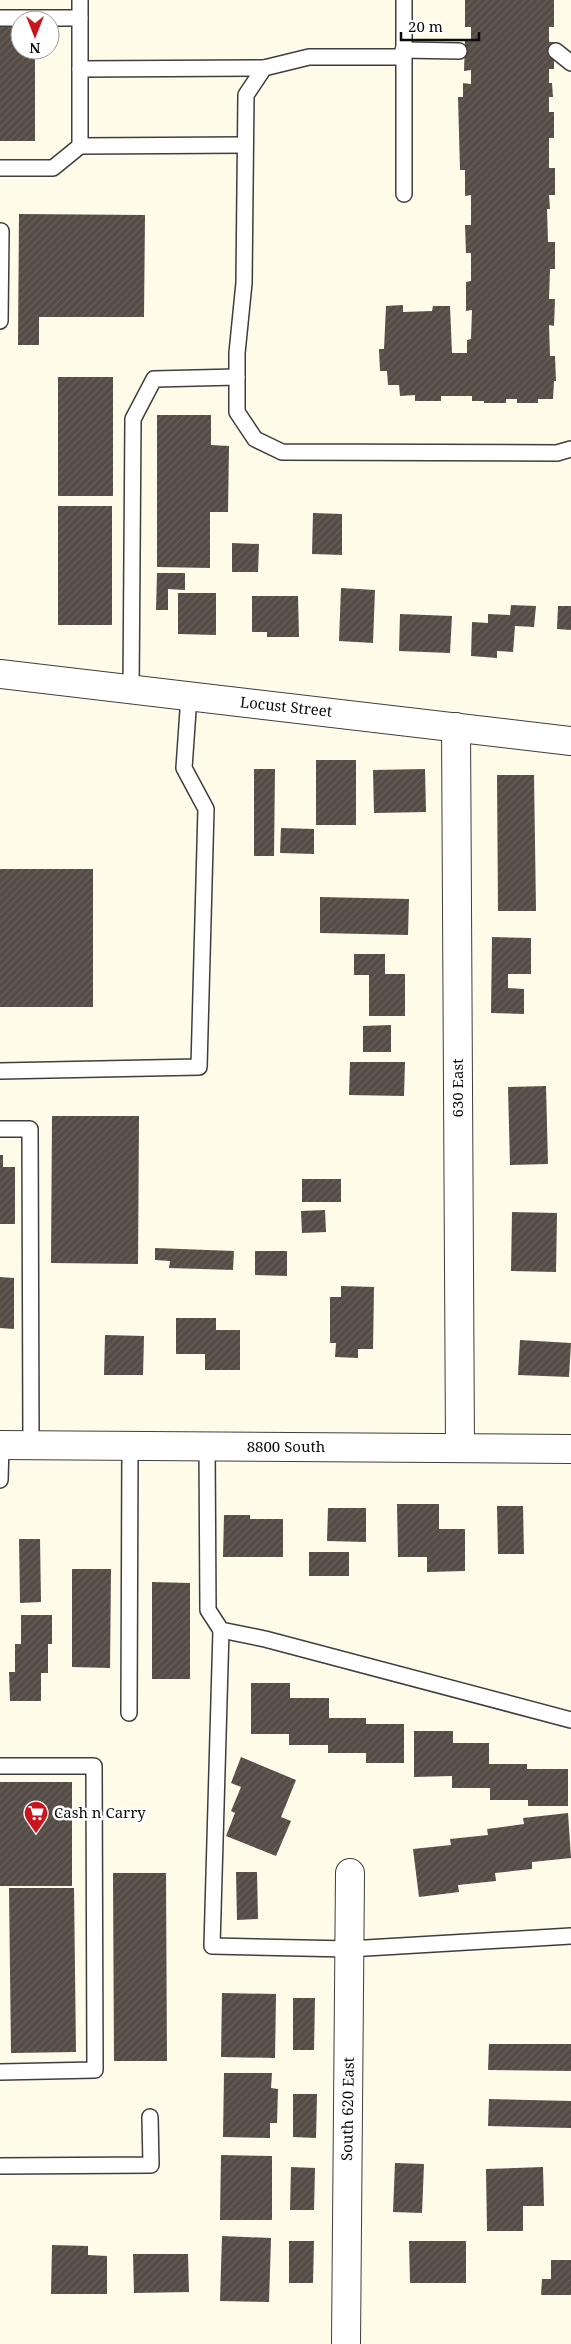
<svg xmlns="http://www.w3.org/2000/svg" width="571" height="2344" font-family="'Noto Serif',serif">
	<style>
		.building { fill: url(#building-hatch) }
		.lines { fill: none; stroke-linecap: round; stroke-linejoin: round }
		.service-casing { stroke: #3e3e3e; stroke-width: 18 }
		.minor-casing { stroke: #3e3e3e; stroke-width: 30 }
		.tertiary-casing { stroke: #3e3e3e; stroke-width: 30 }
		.service { stroke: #fff; stroke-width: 15 }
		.minor { stroke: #fff; stroke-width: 28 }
		.tertiary { stroke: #fff; stroke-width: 28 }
		.labels { text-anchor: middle; stroke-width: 5; stroke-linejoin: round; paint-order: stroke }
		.street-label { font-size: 15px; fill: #0b0b0b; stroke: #fff }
		.poi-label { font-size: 15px; fill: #0b0b0b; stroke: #fff; text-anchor: start }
	</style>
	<defs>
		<pattern id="building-hatch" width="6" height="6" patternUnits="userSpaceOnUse" patternTransform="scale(1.25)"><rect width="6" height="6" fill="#554c46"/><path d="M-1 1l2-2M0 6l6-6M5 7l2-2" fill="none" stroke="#68615c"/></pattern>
	</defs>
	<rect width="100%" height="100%" fill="#fffbe9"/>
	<g class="building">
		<polygon points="465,0 554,0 554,27 549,27 549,42 554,42 554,69 549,69 549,83 552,83 553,97 549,97 549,112 554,112 554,138 549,138 549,168 555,168 555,195 549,195 550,209 547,209 548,242 555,242 555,269 550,269 549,299 555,299 554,326 549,325 550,356 555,356 556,381 554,381 553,399 538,399 538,403 517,403 517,399 506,399 506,403 484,403 484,401 472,401 472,396 441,396 441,401 415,401 415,395 400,396 399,385 388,385 387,371 380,371 379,349 384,349 386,306 403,305 403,312 432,311 433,306 450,306 452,353 467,353 467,340 471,339 472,310 466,311 466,282 471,281 471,253 466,253 465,225 471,225 471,195 465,196 465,170 460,170 458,97 463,97 463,83 471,84 471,70 464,71 465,40 471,40 471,27 465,27"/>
		<polygon points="0,25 20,25 20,50 35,50 35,141 0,141"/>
		<polygon points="19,214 145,215 144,317 39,317 39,345 18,345"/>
		<rect x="58" y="377" width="55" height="119"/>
		<polygon points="157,415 211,415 211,445 229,446 228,512 210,512 210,568 157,567"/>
		<rect x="58" y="506" width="54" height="119"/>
		<polygon points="313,513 342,514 342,555 312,554"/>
		<polygon points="232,543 259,544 258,572 232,572"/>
		<polygon points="157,573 185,573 185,590 168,589 168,610 156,610"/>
		<polygon points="341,588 375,590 373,643 339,641"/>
		<polygon points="178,593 216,593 216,635 178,634"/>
		<polygon points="252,596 298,596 299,637 267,637 267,632 252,632"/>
		<polygon points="511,605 536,606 534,627 515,626 513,652 497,651 497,658 471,656 472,622 488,623 488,614 510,615"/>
		<polygon points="558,606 571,606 571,630 557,629"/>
		<polygon points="400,614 452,616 450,653 399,651"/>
		<rect x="316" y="760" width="40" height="65"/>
		<polygon points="254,769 275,769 274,856 254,856"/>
		<polygon points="425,769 426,812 374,813 373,770"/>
		<polygon points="497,775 534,775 536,911 498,911"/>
		<polygon points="281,828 314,829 314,854 280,853"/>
		<rect x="0" y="869" width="93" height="138"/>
		<polygon points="320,897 409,899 408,935 320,933"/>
		<polygon points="492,937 531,938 531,974 508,974 508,988 524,989 524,1014 491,1013"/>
		<polygon points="354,954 385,954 385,974 405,974 405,1016 369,1016 369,975 354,975"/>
		<polygon points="391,1025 391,1052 363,1052 363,1026"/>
		<polygon points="350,1062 405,1062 404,1096 349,1095"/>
		<polygon points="546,1086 548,1164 510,1165 508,1087"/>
		<polygon points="52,1116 139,1116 138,1264 51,1263"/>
		<polygon points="0,1155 3,1155 3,1167 15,1167 15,1224 0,1224"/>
		<rect x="302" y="1179" width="39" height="23"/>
		<polygon points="325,1210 326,1232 302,1233 301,1211"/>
		<polygon points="512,1212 557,1213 556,1272 511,1271"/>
		<polygon points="155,1248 234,1251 233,1270 169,1268 170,1261 155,1260"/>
		<polygon points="255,1251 287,1251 287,1276 255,1275"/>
		<polygon points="0,1277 14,1278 14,1329 0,1328"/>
		<polygon points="341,1286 374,1287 373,1349 358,1349 358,1358 335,1357 336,1343 330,1343 330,1297 341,1297"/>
		<polygon points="176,1318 216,1318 216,1330 240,1330 240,1370 205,1370 205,1354 176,1354"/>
		<polygon points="105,1335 144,1336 143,1375 104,1375"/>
		<polygon points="520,1340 571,1343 569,1377 518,1375"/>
		<polygon points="397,1504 439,1504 439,1529 465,1529 465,1571 427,1572 427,1557 398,1557"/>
		<polygon points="497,1506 523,1506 524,1554 498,1554"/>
		<polygon points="328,1508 366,1508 366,1542 327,1541"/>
		<polygon points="224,1515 250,1515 250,1519 283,1519 283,1557 223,1557"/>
		<polygon points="19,1539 40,1539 41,1602 20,1603"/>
		<rect x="309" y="1552" width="40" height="24"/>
		<polygon points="72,1569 111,1569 110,1668 72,1667"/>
		<polygon points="152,1582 190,1583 190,1679 152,1679"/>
		<polygon points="21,1615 52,1615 52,1644 48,1644 48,1673 41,1673 41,1701 10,1701 9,1672 15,1672 15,1644 21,1644"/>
		<polygon points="251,1683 290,1683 290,1698 329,1698 329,1718 366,1718 366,1724 404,1724 404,1763 366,1763 366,1753 328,1753 328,1745 289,1745 289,1734 251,1734"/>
		<polygon points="414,1731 453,1731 453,1743 489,1743 489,1764 527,1764 527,1769 568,1769 568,1806 528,1806 528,1800 490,1800 490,1788 452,1788 452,1776 414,1777"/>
		<polygon points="241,1757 296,1780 281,1817 291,1821 276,1856 226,1836 235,1813 231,1811 241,1787 231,1783"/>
		<rect x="0" y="1782" width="72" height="104"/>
		<polygon points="568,1813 571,1858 532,1862 532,1869 495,1873 496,1881 458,1885 459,1892 419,1897 413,1849 451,1845 450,1839 488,1835 487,1829 524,1824 523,1818"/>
		<polygon points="236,1872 257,1872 258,1919 237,1920"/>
		<polygon points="113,1873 166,1873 167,2061 114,2061"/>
		<polygon points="9,1888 74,1888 76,2052 11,2053"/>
		<polygon points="222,1993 276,1994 275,2058 221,2057"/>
		<polygon points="293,1998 315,1998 314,2050 293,2050"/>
		<polygon points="489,2044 571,2044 571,2071 488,2070"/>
		<polygon points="224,2073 272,2073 271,2088 278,2089 277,2123 270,2123 270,2138 223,2137"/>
		<polygon points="293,2094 317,2094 316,2138 293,2137"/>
		<polygon points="489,2099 571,2101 571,2128 488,2126"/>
		<polygon points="221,2155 272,2156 272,2220 220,2220"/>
		<polygon points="395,2163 424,2164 422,2213 393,2212"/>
		<polygon points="291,2167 315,2168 314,2210 290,2210"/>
		<polygon points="543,2167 544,2206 523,2206 523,2231 487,2231 486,2169"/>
		<polygon points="222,2236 271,2238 269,2302 220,2301"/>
		<polygon points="289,2241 314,2241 313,2283 289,2283"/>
		<polygon points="409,2241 466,2241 466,2283 410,2283"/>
		<polygon points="52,2245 88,2246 88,2255 107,2256 107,2294 51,2294"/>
		<polygon points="133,2254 188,2254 189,2292 134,2293"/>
		<polygon points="551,2260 571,2260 571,2295 541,2295 542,2279 551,2279"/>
	</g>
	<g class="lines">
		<defs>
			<g id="service">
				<polyline points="0,18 80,18"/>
				<polyline points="403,50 459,51"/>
				<polyline points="556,51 571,63"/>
				<polyline points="403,57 309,57 264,68 246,95 244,283 237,353 237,412 255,439 282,452 557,453 571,449"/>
				<polyline points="80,69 80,0"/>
				<polyline points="245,145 80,146 80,69 264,68"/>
				<polyline points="0,168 53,168 80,146"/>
				<polyline points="404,194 404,0"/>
				<polyline points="0,321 1,231"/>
				<polyline points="131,690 133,419 154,379 237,377"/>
				<polyline points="0,1071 199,1067 206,809 184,768 189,696"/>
				<polyline points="0,1129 30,1129 31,1445"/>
				<polyline points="207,1446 208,1610 221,1630 265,1639 571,1720"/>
				<polyline points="0,1480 1,1445"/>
				<polyline points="221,1630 212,1946 349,1949 571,1936"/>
				<polyline points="129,1713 130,1446"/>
				<polyline points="0,1766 94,1766 95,2070 0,2072"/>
				<polyline points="0,2166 151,2165 150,2117"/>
			</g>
			<g id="minor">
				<polyline points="0,674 571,741"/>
				<polyline points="456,727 460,1448"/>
				<polyline points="346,2344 350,1873"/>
			</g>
			<polyline id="tertiary" points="0,1445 571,1449"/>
		</defs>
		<use href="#service" class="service-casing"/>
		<use href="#minor" class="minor-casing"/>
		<use href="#tertiary" class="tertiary-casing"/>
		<use href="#service" class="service"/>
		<use href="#minor" class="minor"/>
		<use href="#tertiary" class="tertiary"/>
	</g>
	<defs>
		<symbol id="supermarket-pin" viewBox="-11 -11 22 30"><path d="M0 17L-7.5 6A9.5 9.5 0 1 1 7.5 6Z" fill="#c9151d" stroke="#fff"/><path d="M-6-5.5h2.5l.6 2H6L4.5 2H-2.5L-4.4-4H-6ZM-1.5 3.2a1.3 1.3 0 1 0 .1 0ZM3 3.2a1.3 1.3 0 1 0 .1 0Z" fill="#fff"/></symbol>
	</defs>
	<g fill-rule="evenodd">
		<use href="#supermarket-pin" x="22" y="1799" width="28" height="38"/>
	</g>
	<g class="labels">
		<g class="street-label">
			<text transform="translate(286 707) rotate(6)" y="5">Locust Street</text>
			<text transform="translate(458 1088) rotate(-90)" y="5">630 East</text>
			<text x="286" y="1452">8800 South</text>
			<text transform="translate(348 2109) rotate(-89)" y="5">South 620 East</text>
		</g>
		<g class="poi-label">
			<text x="54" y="1818">Cash n Carry</text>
		</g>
	</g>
	<g transform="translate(35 35) rotate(180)"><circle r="24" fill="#ffffff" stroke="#9d9d9d"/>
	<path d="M0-4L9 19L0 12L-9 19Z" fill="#c9151d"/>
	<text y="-8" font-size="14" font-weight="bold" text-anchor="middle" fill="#0b0b0b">N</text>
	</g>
	<path d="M401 32v8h78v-8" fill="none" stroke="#0b0b0b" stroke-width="2.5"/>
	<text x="408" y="32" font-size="15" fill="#0b0b0b" stroke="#ffffff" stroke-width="4" paint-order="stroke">20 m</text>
</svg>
